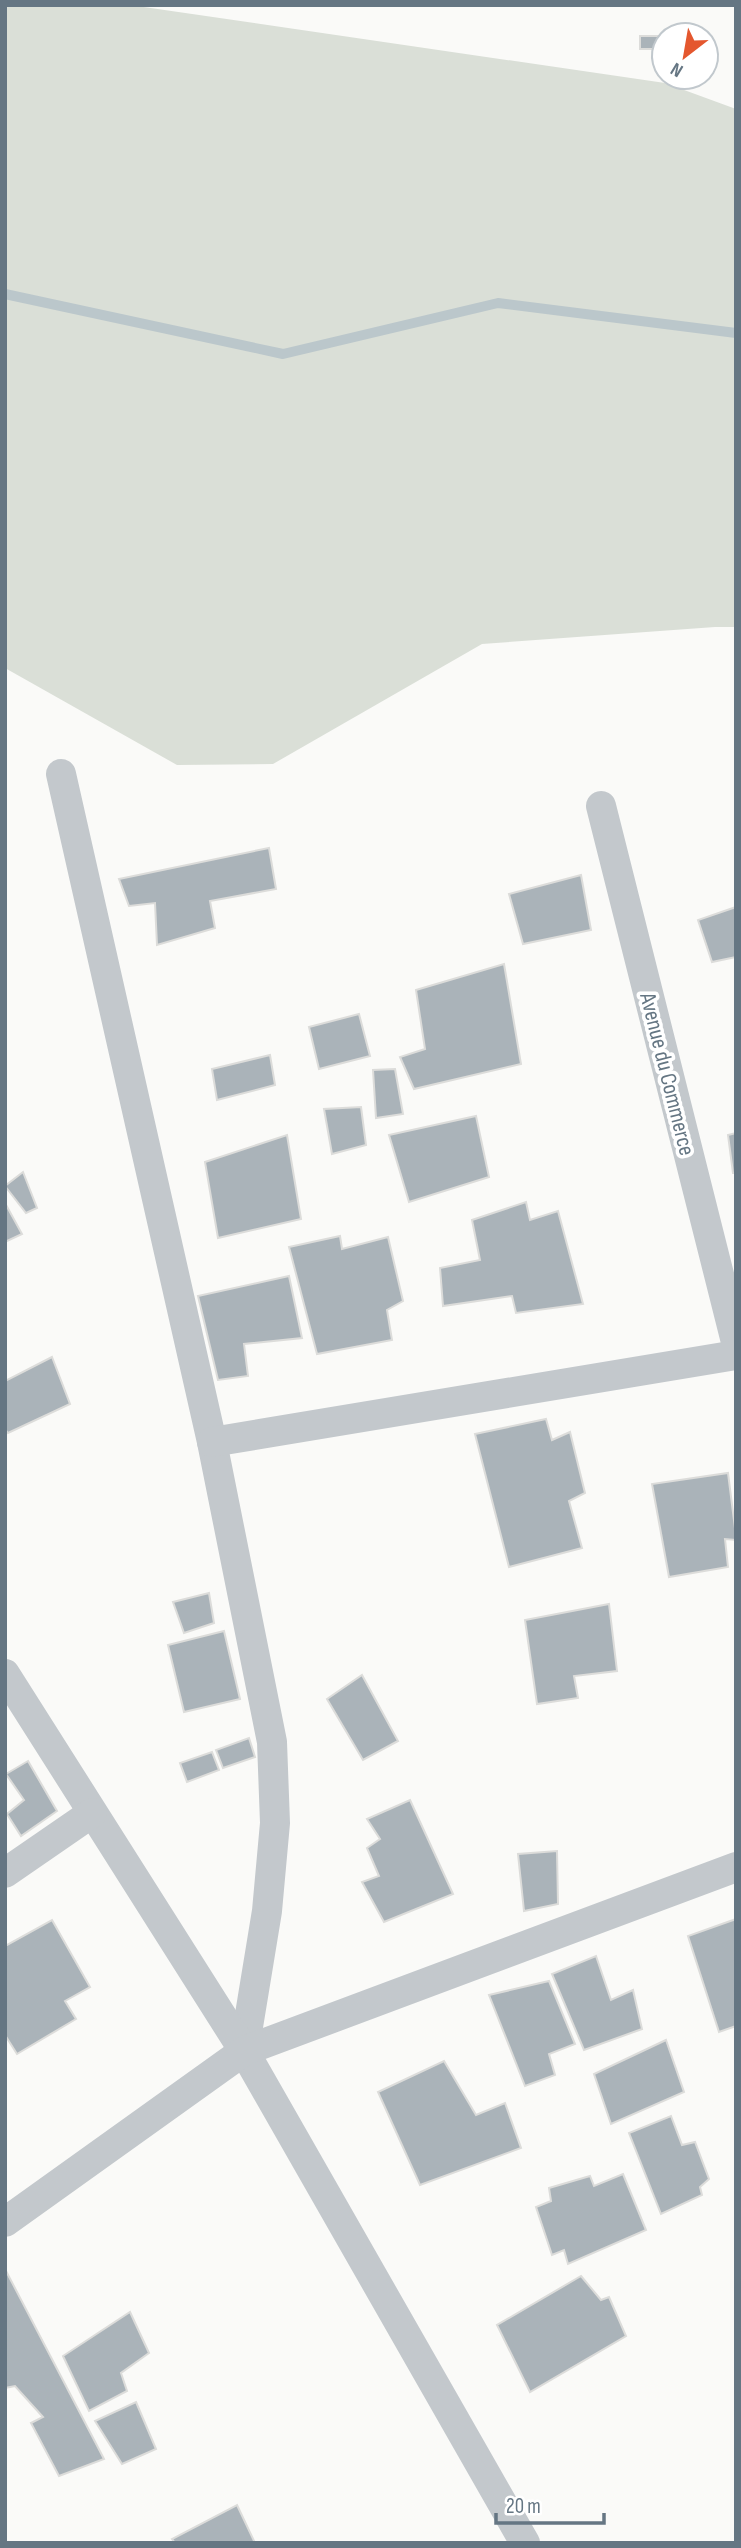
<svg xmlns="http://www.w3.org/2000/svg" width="741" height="2548" font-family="'Sofia Sans Condensed',sans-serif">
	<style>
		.green { fill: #dadfd7 }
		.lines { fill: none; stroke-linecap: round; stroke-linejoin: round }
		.stream { stroke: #bbc7cb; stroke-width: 10 }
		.building { fill: #aab3b9; stroke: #dcdcda; stroke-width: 2 }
		.minor { stroke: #c3c8cc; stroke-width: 30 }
		.labels { text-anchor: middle; stroke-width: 7; stroke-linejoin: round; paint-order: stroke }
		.street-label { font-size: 23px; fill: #657683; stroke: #fff }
	</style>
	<rect width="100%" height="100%" fill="#fafaf8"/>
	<polygon class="green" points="5,5 130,5 665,83 736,109 736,627 715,627 482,644 273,764 177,765 5,668"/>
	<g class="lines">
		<polyline class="stream" points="5,294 283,354 498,303 736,333"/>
	</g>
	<g class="building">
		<polygon points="640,36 659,36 658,49 640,49"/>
		<polygon points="269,848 276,889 210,901 215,928 157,945 155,903 129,906 119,879"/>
		<polygon points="581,875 591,930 523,944 509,894"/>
		<polygon points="736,907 736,957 712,962 698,920"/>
		<polygon points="504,964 521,1064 414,1089 400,1057 425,1049 416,990"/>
		<polygon points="359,1014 370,1056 319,1069 309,1027"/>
		<polygon points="270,1055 275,1085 217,1100 212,1069"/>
		<polygon points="395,1069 403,1114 376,1118 373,1070"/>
		<polygon points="361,1107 366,1145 332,1154 324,1109"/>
		<polygon points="476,1116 489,1177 409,1202 389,1135"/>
		<polygon points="736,1133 736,1173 733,1173 728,1135"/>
		<polygon points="287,1135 301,1219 218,1238 205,1162"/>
		<polygon points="23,1172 37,1208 26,1213 5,1186"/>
		<polygon points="526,1202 530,1220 558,1211 583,1304 516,1313 512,1296 443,1306 440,1268 480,1260 472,1220"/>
		<polygon points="5,1203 22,1234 5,1242"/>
		<polygon points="340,1236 342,1249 388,1237 403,1301 387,1310 392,1340 317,1354 289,1247"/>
		<polygon points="289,1276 302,1338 244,1344 248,1376 218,1380 198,1296"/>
		<polygon points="52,1357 70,1404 8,1433 5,1429 5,1381"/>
		<polygon points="546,1419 552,1440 570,1432 585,1493 569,1501 582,1548 509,1567 475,1434"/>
		<polygon points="728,1473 736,1536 736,1540 725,1539 728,1567 669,1577 652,1484"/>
		<polygon points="209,1593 214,1623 184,1633 173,1602"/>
		<polygon points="609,1604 617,1671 574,1676 578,1698 537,1704 525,1620"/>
		<polygon points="224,1631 240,1699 184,1712 168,1645"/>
		<polygon points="362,1675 398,1741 363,1760 327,1699"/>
		<polygon points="249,1738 255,1757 223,1768 216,1750"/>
		<polygon points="212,1752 219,1770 187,1782 180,1763"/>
		<polygon points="28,1761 57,1811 21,1836 7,1814 24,1800 6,1774"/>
		<polygon points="410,1800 453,1894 384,1922 362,1882 379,1876 367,1848 380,1839 367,1819"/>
		<polygon points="557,1851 558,1904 524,1911 518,1854"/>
		<polygon points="736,1919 736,2026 719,2032 688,1936"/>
		<polygon points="52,1920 90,1987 65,2001 76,2019 17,2054 5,2035 5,1946"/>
		<polygon points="596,1956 611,2000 633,1990 642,2029 584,2050 552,1974"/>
		<polygon points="549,1981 575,2044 549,2054 555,2075 525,2086 489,1995"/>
		<polygon points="666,2040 684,2092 611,2124 594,2074"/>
		<polygon points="444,2061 476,2115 505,2103 521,2148 420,2185 378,2092"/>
		<polygon points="671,2116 682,2145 695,2142 709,2179 700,2187 702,2195 661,2214 629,2133"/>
		<polygon points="623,2174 646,2230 568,2264 564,2250 552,2255 536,2207 551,2201 549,2188 590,2176 594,2186"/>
		<polygon points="5,2269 104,2459 59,2476 31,2423 43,2417 15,2386 5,2388"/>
		<polygon points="581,2276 601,2300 609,2297 626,2336 530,2392 497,2325"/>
		<polygon points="130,2312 149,2353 121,2373 127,2391 89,2411 63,2356"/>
		<polygon points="136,2402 156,2449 122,2464 95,2421"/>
		<polygon points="237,2505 255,2543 175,2543 172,2539"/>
	</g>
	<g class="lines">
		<g class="minor">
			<polyline points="61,774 212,1442 272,1742 275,1823 267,1911 244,2051"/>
			<polyline points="601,806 736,1342"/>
			<polyline points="212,1442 736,1355"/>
			<polyline points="5,1674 244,2051 525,2543"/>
			<polyline points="5,1873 92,1813"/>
			<polyline points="5,2222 244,2051 736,1867"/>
		</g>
	</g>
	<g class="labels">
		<g class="street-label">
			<text transform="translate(668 1074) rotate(76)" y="8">Avenue du Commerce</text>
		</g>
	</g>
	<rect width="741" height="2548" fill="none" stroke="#657683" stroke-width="14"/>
	<g transform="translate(685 56) rotate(211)"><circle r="33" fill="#ffffff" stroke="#c1c8cd" stroke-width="2"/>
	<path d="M0-5L12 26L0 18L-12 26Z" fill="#e4572e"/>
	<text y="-10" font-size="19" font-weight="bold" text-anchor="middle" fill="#657683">N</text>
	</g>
	<path d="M496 2513v10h108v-10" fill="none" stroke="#657683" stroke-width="3.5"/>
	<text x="506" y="2513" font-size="21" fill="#657683" stroke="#ffffff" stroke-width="5" paint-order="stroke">20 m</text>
</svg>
